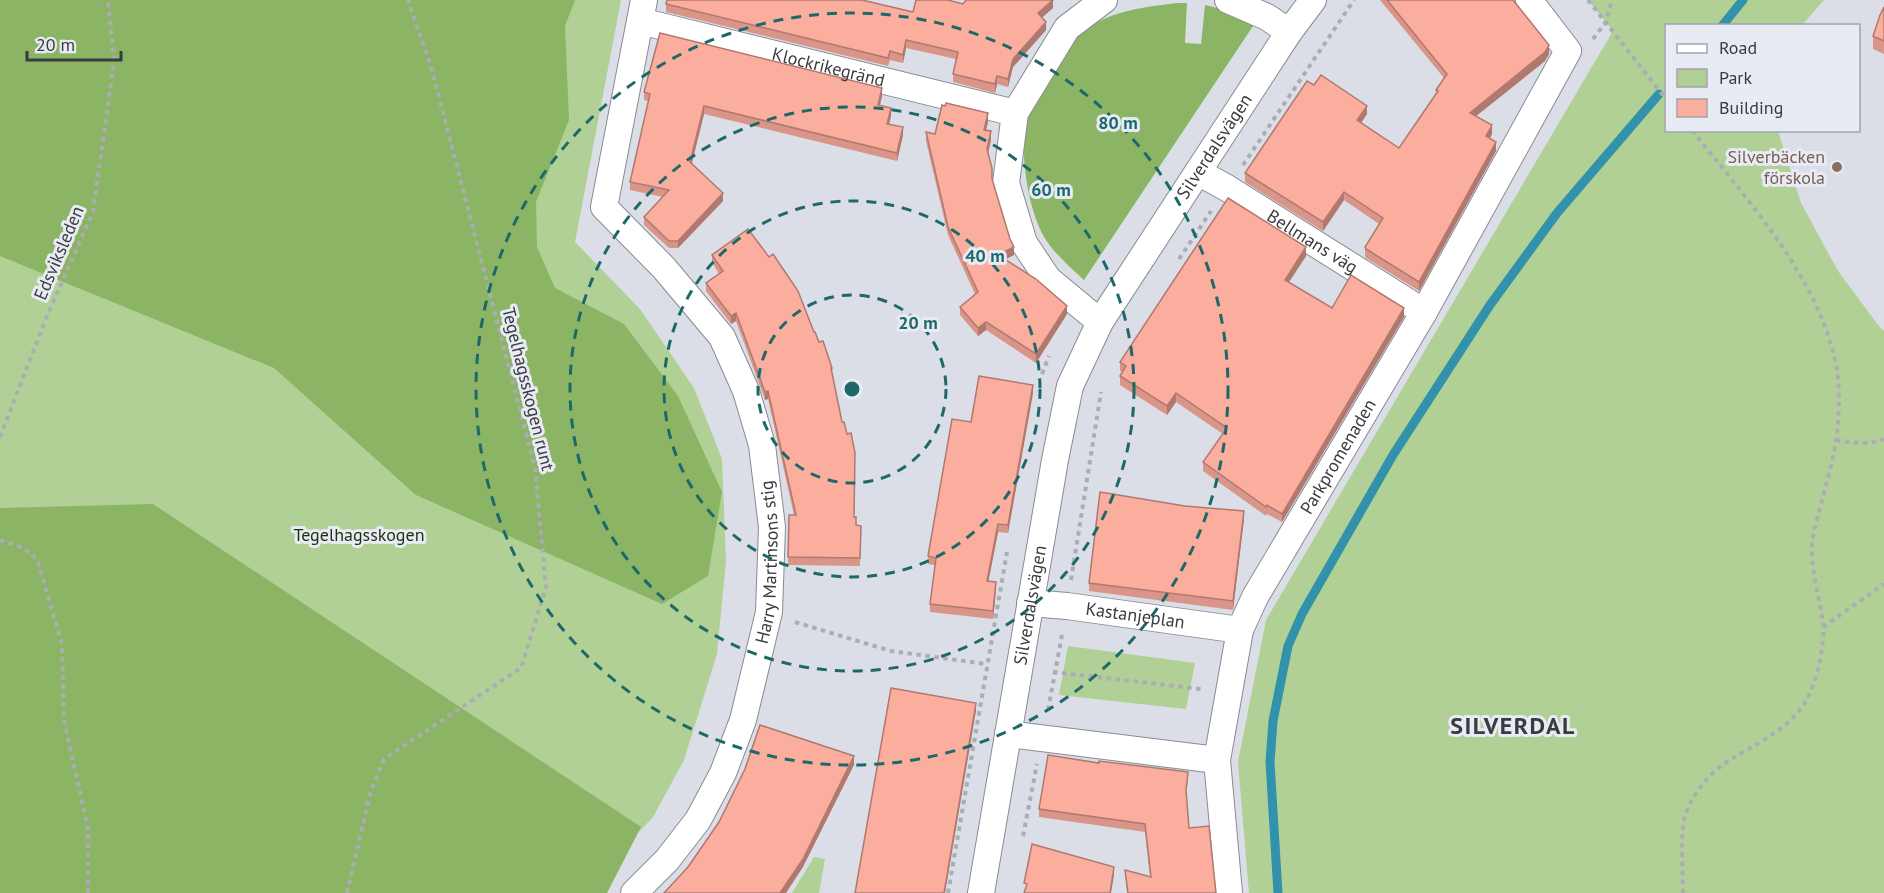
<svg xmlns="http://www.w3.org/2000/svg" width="1884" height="893" font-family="'PT Sans',sans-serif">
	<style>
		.green { fill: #b0d095 }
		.forest { fill: #8bb564 }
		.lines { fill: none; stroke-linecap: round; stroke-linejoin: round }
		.stream { stroke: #3292ab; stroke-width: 9 }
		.street-casing { stroke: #898b93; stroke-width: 28 }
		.path { stroke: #abadb5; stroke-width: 4; stroke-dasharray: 4.5 4.5; stroke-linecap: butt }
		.street { stroke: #fff; stroke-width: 26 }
		.wall { fill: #d89588 }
		.shaded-wall { fill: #b0796f }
		.building { fill: #fbad9e; stroke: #b0796f; stroke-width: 1.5 }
		.ring { fill: none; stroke: #1d696a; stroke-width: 3; stroke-dasharray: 10 8 }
		.education-dot { fill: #8d6e63; stroke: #e8ebf4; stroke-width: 2 }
		.labels { text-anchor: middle; stroke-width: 6; stroke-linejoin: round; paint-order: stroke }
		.street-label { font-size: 18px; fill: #3a3b3f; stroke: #e8ebf4 }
		.education-label { font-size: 18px; fill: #785e54; stroke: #e8ebf4; text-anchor: end }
		.park-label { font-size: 18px; fill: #1f2f0d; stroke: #e8ebf4 }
		.district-label { font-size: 24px; font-weight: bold; letter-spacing: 1.5px; fill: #3a3b3f; stroke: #e8ebf4 }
		.centre { fill: #1d696a; stroke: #e8ebf4; stroke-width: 3 }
		.ring-label { font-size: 18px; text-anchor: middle; font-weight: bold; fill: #1d696a; stroke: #e8ebf4; stroke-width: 6; stroke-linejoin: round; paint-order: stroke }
	</style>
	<rect width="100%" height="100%" fill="#dbdee7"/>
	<g class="green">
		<polygon points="0,0 621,0 575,242 640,309 694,388 722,459 726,561 717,654 684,760 653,817 597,876 0,893"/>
		<polygon points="1588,0 1824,0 1802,25 1666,26 1666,130 1778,131 1801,203 1838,271 1878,325 1884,331 1884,893 1249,893 1238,762 1266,620 1613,31"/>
		<polygon points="1068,646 1195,663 1186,709 1059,695"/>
		<polygon points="814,857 825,859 819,893 792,893"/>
	</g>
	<g class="forest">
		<polygon points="0,0 575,0 565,26 569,120 536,202 537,247 555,288 624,324 678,396 722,492 708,576 662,604 416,495 274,368 0,256"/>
		<path d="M1178 3H1187L1185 43 1201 44 1205 5 1221 9 1255 23 1084 280C1071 268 1056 255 1046 240 1026 209 1016 136 1031 102 1037 91 1045 81 1051 71 1062 56 1071 40 1086 29 1114 10 1145 7 1178 3Z"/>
		<polygon points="153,504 641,827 607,893 0,893 0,508"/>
	</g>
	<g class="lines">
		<g class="stream">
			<polyline points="1722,26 1743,0"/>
			<polyline points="1278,893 1270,762 1273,721 1288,646 1302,614 1393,455 1490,305 1557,213 1659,94"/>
		</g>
		<defs>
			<g id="street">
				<polyline points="1228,0 1267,17 1289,32"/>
				<path id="s1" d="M640 21 1015 113"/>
				<path id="s2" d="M1198 172 1227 188 1424 312"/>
				<polyline points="1100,322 1048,279 1024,243 1006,183 1015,113 1067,28 1104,0"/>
				<path id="s3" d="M1030 603 1067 606 1240 630"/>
				<polyline points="1008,734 1217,760"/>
				<path id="s4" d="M634 893 667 860 698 820 723 773 743 720 769 612 772 527 762 445 746 391 722 337 664 268 604 207 644 0"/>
				<path id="s5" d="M981 893 1055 460 1070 386 1100 322 1289 32 1313 0"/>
				<path id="s6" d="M1229 893 1217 760 1240 630 1255 597 1424 312 1568 51 1529 0"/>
			</g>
		</defs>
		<use href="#street" class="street-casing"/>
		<g class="path">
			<polyline points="1588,0 1666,99"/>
			<polyline points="1593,39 1606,22 1612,0"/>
			<polyline points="1243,165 1354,0"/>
			<polyline points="1179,259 1211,211"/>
			<polyline points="1042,374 1049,356"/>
			<polyline points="0,437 47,316 93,212 114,62 108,0"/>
			<path d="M1836 440C1852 443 1869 445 1884 439"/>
			<polyline points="0,540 23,548 37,559 62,644 64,720 88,829 88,893"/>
			<polyline points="1071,580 1101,392"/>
			<polyline points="795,622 891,651 986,664"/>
			<polyline points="1823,627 1884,584"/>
			<polyline points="1053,672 1201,689"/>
			<polyline points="1048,710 1062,635"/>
			<polyline points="1023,836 1037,764"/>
			<polyline points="347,893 371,790 384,759 521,668 546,587 535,468 432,70 408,0"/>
			<polyline points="948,893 1007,552"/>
			<path d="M1683 893C1683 872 1680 834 1685 816 1692 794 1710 772 1730 760 1757 743 1792 728 1807 699 1817 682 1825 643 1823 624 1820 598 1811 573 1812 547 1812 537 1815 527 1818 516 1825 486 1836 455 1838 423 1839 405 1840 383 1836 364 1818 276 1746 199 1692 130"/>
		</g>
		<use href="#street" class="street"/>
	</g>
	<g class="wall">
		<polygon points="1380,0 1513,0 1549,54 1545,61 1476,116 1492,134 1490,138 1496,151 1419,291 1366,258 1365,256 1365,247 1379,224 1344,200 1323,231 1245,182 1245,173 1314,85 1367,114 1361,123 1399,148 1436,93 1436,90 1444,78"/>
		<polygon points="666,4 913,12 963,4 1053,8 1042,17 1046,30 1013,67 1008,87 997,84 995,93 953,82 953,74 956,59 906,48 903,63 890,60 888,66 666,12"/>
		<polygon points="1884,7 1884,54 1873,49 1873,36"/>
		<polygon points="644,92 882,96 880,105 891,116 889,124 903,135 897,161 704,114 692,163 723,201 678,248 669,248 644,225 644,217 663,197 630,190 630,182 648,101 644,100"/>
		<polygon points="988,122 986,130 991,140 988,153 992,179 1014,255 1006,259 1067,314 1036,363 986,330 978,336 960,315 960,307 975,294 948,235 926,141 926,132 935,134"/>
		<polygon points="712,255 814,332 832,376 854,517 856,525 861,526 860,566 788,565 789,515 794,515 768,399 765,400 736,321 731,324 706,291 706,283 719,274 712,262"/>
		<polygon points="1306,256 1289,282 1332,308 1404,317 1282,522 1267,514 1266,516 1203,471 1203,462 1223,434 1176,402 1167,415 1120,385 1120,376 1122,372 1120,371 1120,362"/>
		<polygon points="1033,393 1008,533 998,532 988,582 996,590 993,619 930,612 930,604 935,565 928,564 928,556 971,422"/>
		<polygon points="1244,519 1233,610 1089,591 1089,583"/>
		<polygon points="1188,780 1186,795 1189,828 1216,893 1127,893 1125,870 1150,877 1145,832 1039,817 1039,809"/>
	</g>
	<g class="shaded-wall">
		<polygon points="1053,0 1053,8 1038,21 1038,13"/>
		<polygon points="1046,22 1046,30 1013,67 1008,87 1008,79 1013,59"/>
		<polygon points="906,40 906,48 903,63 903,55"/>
		<polygon points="1549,45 1549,54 1545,61 1470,121 1470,113"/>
		<polygon points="997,76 997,84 995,93 995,84"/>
		<polygon points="882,88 882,96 878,113 878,105"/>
		<polygon points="704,106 704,114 690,170 690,162"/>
		<polygon points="1367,106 1367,114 1357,129 1357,120"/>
		<polygon points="891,108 891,116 887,132 887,124"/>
		<polygon points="988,113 988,122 984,138 984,130"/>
		<polygon points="1492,125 1492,134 1486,145 1486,136"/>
		<polygon points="903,127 903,135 897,161 897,153"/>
		<polygon points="991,131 991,140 987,157 987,149"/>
		<polygon points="1496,142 1496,151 1419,291 1419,282"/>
		<polygon points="1344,192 1344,200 1323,231 1323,222"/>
		<polygon points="723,193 723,201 678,248 678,241"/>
		<polygon points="1014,247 1014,255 998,263 998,255"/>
		<polygon points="1306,247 1306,256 1285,288 1285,280"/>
		<polygon points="1067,306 1067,314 1036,363 1036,354"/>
		<polygon points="1404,308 1404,317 1282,522 1282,514"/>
		<polygon points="736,313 736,321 731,324 731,316"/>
		<polygon points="986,322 986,330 978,336 978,328"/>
		<polygon points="1033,385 1033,393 1008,533 1008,525"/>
		<polygon points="768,391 768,399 765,400 765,392"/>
		<polygon points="1176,393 1176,402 1167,415 1167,406"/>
		<polygon points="1244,511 1244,519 1233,610 1233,601"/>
		<polygon points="998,524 998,532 987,589 987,581"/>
		<polygon points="996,582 996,590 993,619 993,611"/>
		<polygon points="976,703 976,711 945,893 944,893"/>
		<polygon points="854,756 854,765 803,867 786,893 780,893"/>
		<polygon points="1114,867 1114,875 1111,893 1110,893"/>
	</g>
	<g class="building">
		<polygon points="667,0 862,0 913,12 916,0 948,0 963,4 966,0 1053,0 1038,13 1046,22 1013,59 1008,79 997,76 995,84 953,74 958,52 906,40 903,55 890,51 888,58 666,4"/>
		<polygon points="1387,0 1513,0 1549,45 1545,52 1470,113 1492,125 1486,136 1496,142 1419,282 1366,249 1365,247 1383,218 1344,192 1323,222 1245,173 1307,81 1314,85 1321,75 1367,106 1357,120 1399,148 1438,91 1436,90 1447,74"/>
		<polygon points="1884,7 1884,41 1873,36 1880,15"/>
		<polygon points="660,33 882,88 878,105 891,108 887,124 903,127 897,153 704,106 690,162 723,193 678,241 669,241 644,217 669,190 630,182 650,94 644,92"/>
		<polygon points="946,103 988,113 984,130 991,131 987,149 992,168 992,179 1010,239 1014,247 998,255 1036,279 1067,306 1036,354 986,322 978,328 960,307 978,292 948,227 926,132 935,134 942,105 945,106"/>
		<polygon points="1228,198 1306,247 1285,280 1332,308 1351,275 1404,308 1282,514 1267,505 1266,507 1203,462 1227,428 1176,393 1167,406 1120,376 1126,366 1120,362"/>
		<polygon points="748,229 769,257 773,254 798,291 814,332 815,332 819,342 823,341 832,368 831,368 842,422 844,422 847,434 851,433 855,453 854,517 856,517 856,525 861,526 860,558 788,557 789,515 796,515 768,391 765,392 736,313 731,316 706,283 723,271 712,255"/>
		<polygon points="979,376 1033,385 1008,525 998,524 987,581 996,582 993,611 930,604 936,558 928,556 952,419 971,422"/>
		<polygon points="1100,492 1185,506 1244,511 1233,601 1089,583"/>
		<polygon points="891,688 976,703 944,893 855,893"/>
		<polygon points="760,725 854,756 803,859 780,893 664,893 688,867 719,822 745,769"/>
		<polygon points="1048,755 1099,763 1099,761 1188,772 1186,790 1189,828 1209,826 1216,893 1128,893 1125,870 1151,877 1145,824 1039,809"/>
		<polygon points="1032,844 1114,867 1110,893 1024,893 1027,884 1024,883"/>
	</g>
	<g class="ring">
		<circle cx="852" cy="389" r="94"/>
		<circle cx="852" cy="389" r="188"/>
		<circle cx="852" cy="389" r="282"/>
		<circle cx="852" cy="389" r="376"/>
	</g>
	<circle class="education-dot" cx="1837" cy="167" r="6"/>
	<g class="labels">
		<g class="street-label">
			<text dy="6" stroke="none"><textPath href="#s1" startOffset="194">Klockrikegränd</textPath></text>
			<text dy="6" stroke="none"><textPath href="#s5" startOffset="795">Silverdalsvägen</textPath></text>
			<text dy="6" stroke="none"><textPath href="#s2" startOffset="134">Bellmans väg</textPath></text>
			<text transform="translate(59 253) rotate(-67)" y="6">Edsviksleden</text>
			<text transform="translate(528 389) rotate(76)" y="6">Tegelhagsskogen runt</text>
			<text dy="6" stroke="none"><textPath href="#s6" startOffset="465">Parkpromenaden</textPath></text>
			<text dy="6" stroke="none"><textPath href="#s4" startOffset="368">Harry Martinsons stig</textPath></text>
			<text dy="6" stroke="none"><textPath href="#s5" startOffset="292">Silverdalsvägen</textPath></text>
			<text dy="6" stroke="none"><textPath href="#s3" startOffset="106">Kastanjeplan</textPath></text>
		</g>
		<g class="education-label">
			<text x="1825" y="163">Silverbäcken<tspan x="1825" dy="21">förskola</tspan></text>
		</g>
		<g class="park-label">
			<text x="359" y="541">Tegelhagsskogen</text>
		</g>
		<g class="district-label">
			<text x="1513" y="734">SILVERDAL</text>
		</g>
	</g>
	<circle cx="852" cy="389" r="9" class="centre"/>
	<g class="ring-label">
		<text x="1118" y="129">80 m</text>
		<text x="1051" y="196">60 m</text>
		<text x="985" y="262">40 m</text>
		<text x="918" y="329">20 m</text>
	</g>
	<rect x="1665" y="24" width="195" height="108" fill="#e8ebf4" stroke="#a2a5ac" stroke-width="1.5"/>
	<rect x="1677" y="44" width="30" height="9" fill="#ffffff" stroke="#a2a5ac" stroke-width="1.5"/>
	<text x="1719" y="54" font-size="18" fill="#3a3b3f">Road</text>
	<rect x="1677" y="69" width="30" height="18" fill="#b0d095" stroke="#a2a5ac" stroke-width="1.5"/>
	<text x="1719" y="84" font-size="18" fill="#3a3b3f">Park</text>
	<rect x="1677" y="99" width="30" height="18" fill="#fbad9e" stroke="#a2a5ac" stroke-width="1.5"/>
	<text x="1719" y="114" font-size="18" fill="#3a3b3f">Building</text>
	<path d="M27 51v9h94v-9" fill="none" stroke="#3a3b3f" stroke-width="3"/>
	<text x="36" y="51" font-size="18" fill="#3a3b3f" stroke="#e8ebf4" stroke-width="4.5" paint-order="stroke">20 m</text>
</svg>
